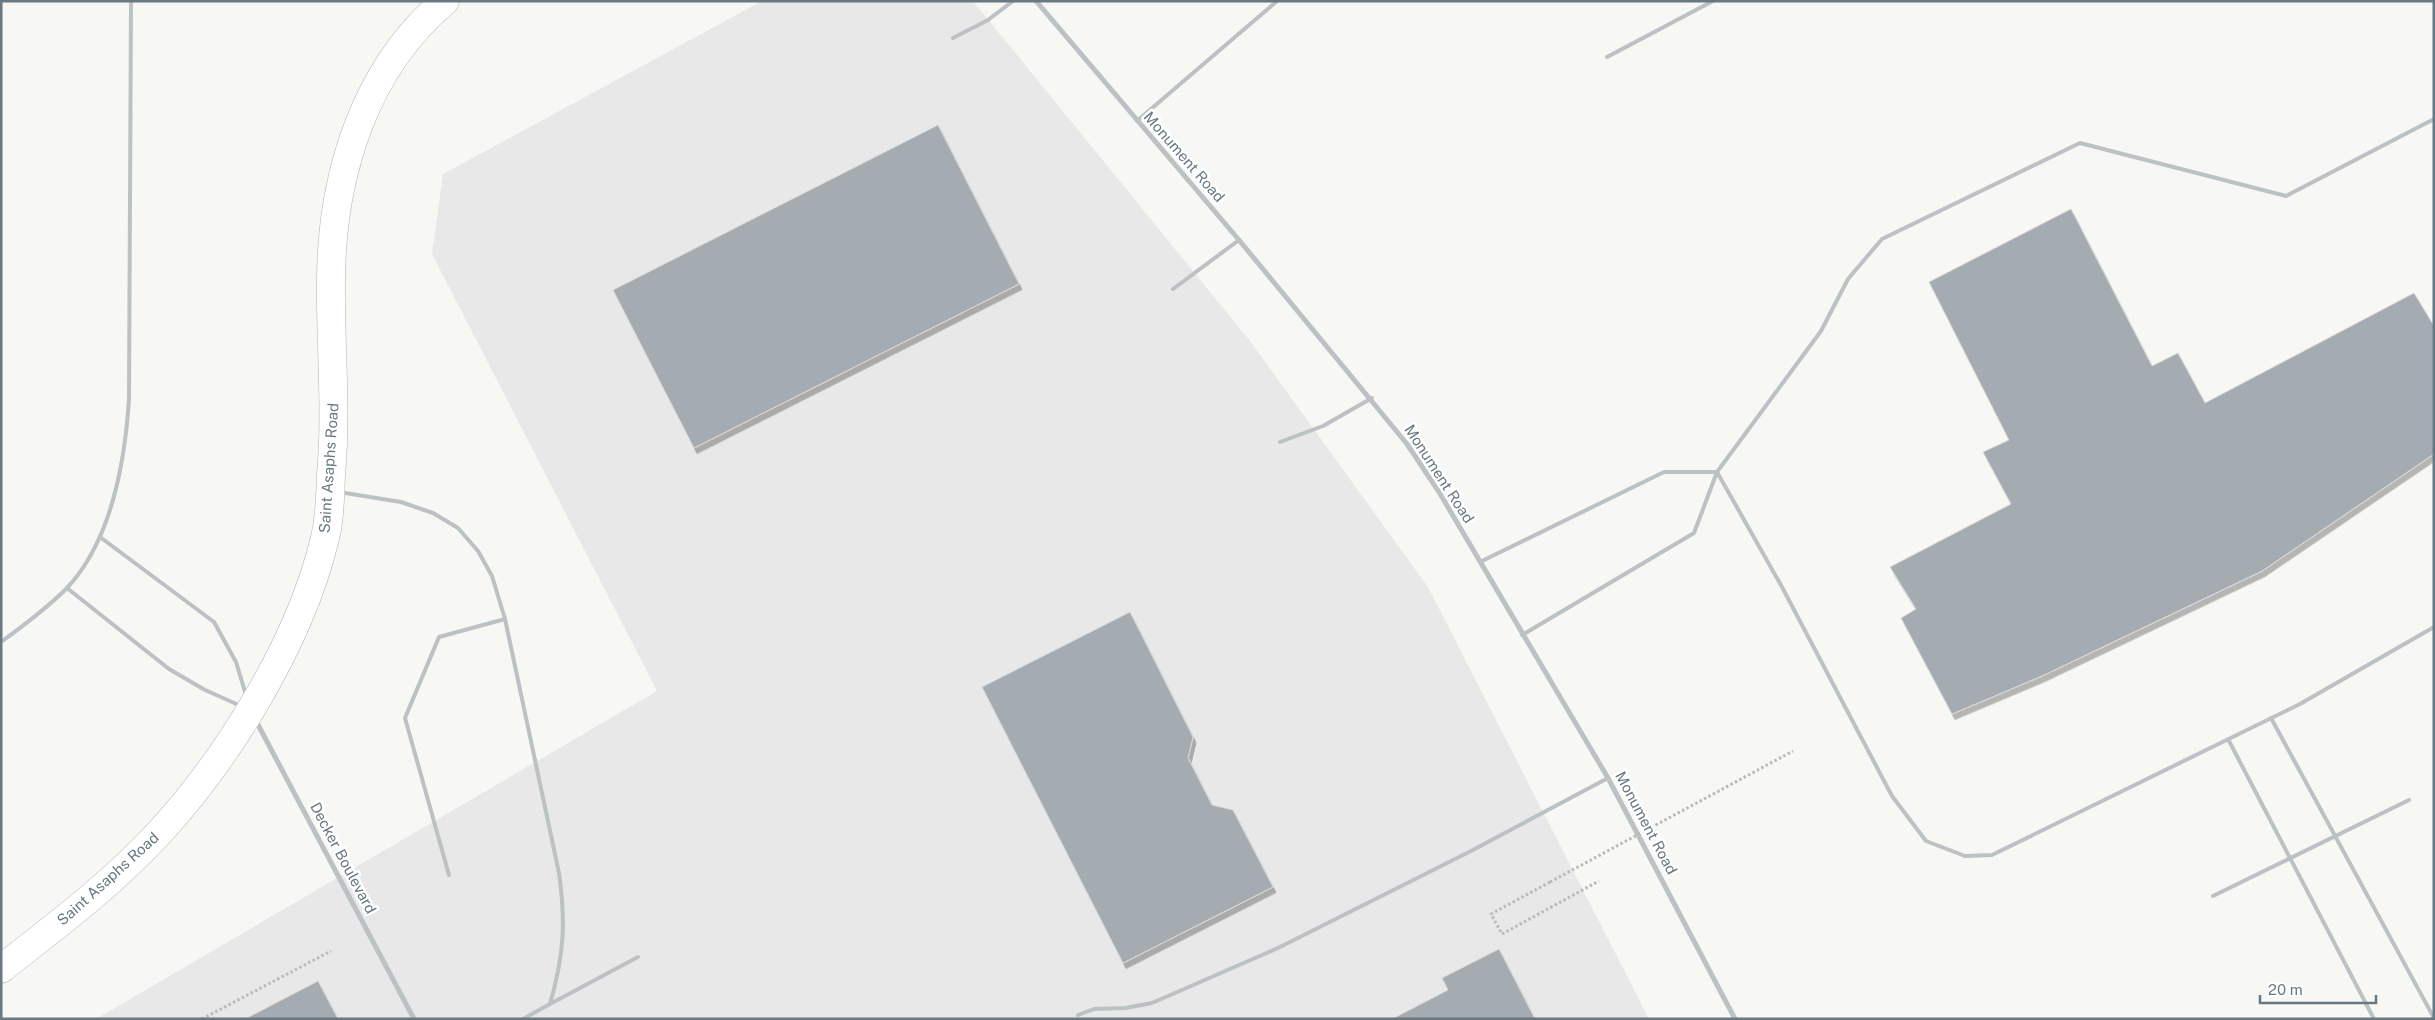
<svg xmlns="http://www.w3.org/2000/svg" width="2435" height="1020" font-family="'Public Sans',sans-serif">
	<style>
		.built { fill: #e8e8e8 }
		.building { fill: #a4acb1; stroke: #d8d8d7; filter: url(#shadow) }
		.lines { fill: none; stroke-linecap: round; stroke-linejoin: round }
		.secondary-casing { stroke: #afb5b9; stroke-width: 29 }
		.path { stroke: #b7bbbc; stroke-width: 3; stroke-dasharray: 2.5 2.5; stroke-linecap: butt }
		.lane { stroke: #bcc1c4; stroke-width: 4 }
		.street { stroke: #bcc1c4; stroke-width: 5 }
		.secondary { stroke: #fff; stroke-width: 28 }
		.path-bridge { stroke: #b7bbbc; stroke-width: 3; stroke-dasharray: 2.5 2.5; stroke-linecap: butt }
		.labels { text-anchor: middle; stroke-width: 5; stroke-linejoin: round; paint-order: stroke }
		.street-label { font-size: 15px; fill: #697982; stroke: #fff }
	</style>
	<defs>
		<filter id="shadow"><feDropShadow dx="3" dy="5.5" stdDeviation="0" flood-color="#0004"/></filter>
	</defs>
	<rect width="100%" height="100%" fill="#f7f7f4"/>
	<polygon class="built" points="762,1 973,1 1250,341 1428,587 1649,1019 96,1019 657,691 432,254 443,174"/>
	<g class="building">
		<polygon points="938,125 1019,284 694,448 613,290"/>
		<polygon points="2071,209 2152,366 2178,353 2205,403 2414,293 2434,326 2434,454 2262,571 2042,676 1952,714 1901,618 1916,609 1890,567 2011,504 1983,452 2009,440 1929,282"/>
		<polygon points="1130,612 1193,737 1188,758 1212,805 1233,810 1273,887 1123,963 982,687"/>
		<polygon points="1499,949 1535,1019 1392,1019 1448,990 1442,978"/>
		<polygon points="318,981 338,1019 245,1019"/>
	</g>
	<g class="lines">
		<defs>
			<path id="secondary" d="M1 969C56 926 112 884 159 833 229 757 299 643 324 542 330 521 330 497 331 475 337 409 330 344 331 278 332 176 364 69 445 1"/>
		</defs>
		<use href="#secondary" class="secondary-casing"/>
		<g class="path">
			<polyline points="1550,882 1491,914 1502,934 1599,881"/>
			<polyline points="202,1019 331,951"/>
		</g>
		<g class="lane">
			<polyline points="953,38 988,20 1013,1"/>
			<polyline points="1607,57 1713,1"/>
			<polyline points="1137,121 1277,1"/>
			<polyline points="1173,289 1239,240"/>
			<polyline points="1280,442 1323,426 1372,398"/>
			<polyline points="1717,472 1782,587 1892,796 1926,841 1965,856 1992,855 2300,704 2434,627"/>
			<path d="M339 492 401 502 433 513 458 528 478 551 492 576 505 619 559 873C566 923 564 955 550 1004L523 1019"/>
			<polyline points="100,537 214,622 236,662 246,695"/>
			<polyline points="1480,562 1664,472 1717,472"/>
			<polyline points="67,588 169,669 205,690 241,706"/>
			<polyline points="1522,635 1694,533 1717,472 1821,331 1848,279 1882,239 2080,143 2286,196 2434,119"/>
			<path d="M1 642C23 626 47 608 66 589 111 542 125 461 129 399L131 1"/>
			<polyline points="2271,718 2434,1018"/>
			<polyline points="2228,739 2374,1019"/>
			<polyline points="449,875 405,718 439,637 505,619"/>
			<polyline points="2213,896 2409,800"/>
			<polyline points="550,1004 638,957"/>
			<polyline points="1078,1015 1094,1009 1125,1008 1152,1003 1278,948 1471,851 1608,778"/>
		</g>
		<g class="street">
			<polyline points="1036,1 1239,240 1407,444 1439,492 1608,778 1735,1019"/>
			<polyline points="255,719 414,1019"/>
		</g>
		<use href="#secondary" class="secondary"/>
		<polyline class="path-bridge" points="1550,882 1793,751"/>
	</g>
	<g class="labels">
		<g class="street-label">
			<text transform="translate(1184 157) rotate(49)" y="5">Monument Road</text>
			<text transform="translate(329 468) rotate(-86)" y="5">Saint Asaphs Road</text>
			<text transform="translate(1439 474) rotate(57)" y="5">Monument Road</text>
			<text transform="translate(1646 823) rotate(62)" y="5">Monument Road</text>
			<text transform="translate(343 858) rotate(62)" y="5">Decker Boulevard</text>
			<text transform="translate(108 879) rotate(-42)" y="5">Saint Asaphs Road</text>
		</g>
	</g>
	<rect width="2435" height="1020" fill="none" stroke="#697982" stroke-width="5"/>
	<path d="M2260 995v8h116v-8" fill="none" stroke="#697982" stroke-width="2.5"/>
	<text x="2268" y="995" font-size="15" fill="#697982" stroke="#ffffff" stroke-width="4" paint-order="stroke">20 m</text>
</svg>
